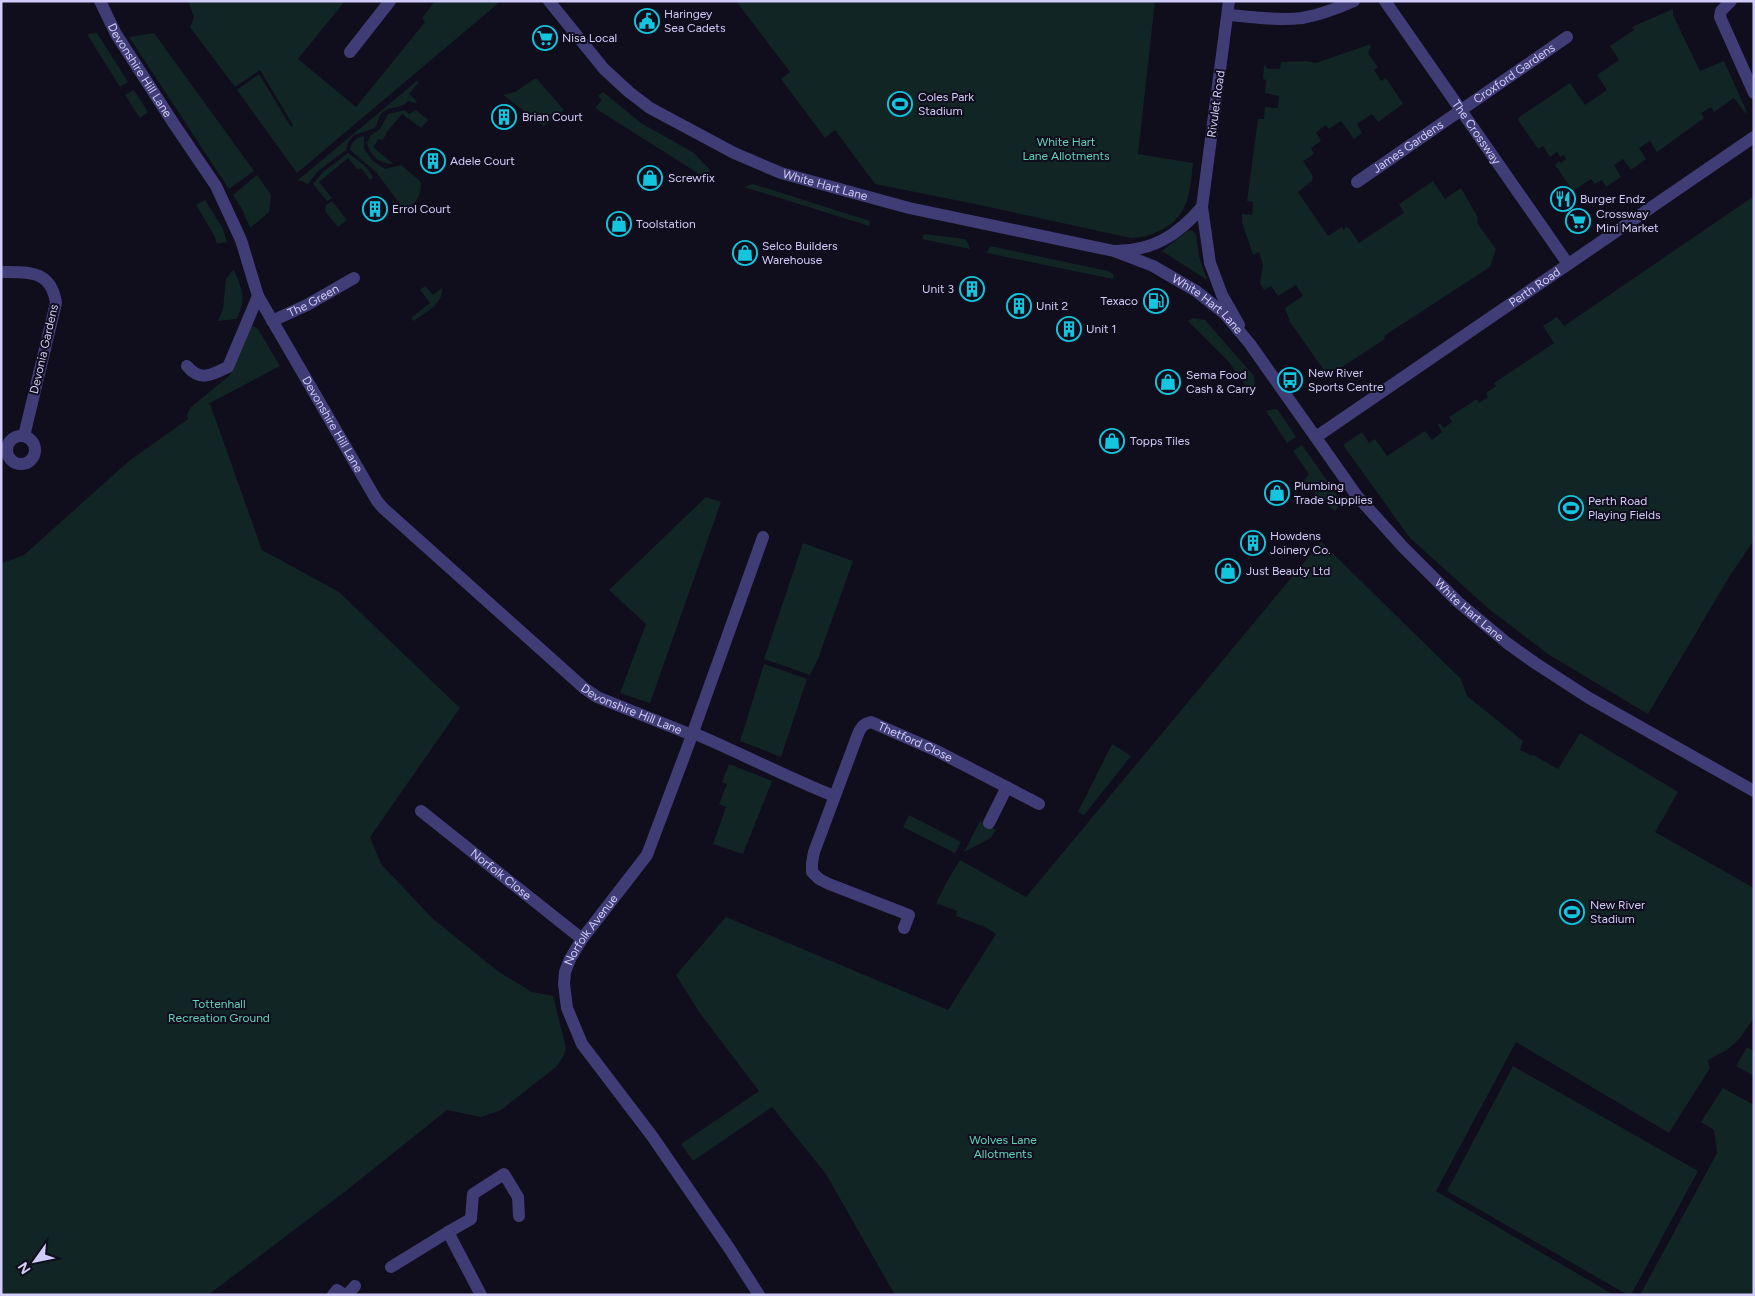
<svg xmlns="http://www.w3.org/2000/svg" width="1755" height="1296" font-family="Figtree,sans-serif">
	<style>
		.green { fill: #112525 }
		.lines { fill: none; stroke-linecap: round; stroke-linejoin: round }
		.minor { stroke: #403c76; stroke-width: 12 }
		.tertiary { stroke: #403c76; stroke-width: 12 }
		.labels { text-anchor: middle; stroke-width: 4; stroke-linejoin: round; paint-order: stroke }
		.poi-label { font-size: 12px; fill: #d2ccfa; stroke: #100d1c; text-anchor: start }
		.street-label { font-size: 12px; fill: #d2ccfa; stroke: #100d1c }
		.park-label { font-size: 12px; fill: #60d3b9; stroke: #100d1c }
	</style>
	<rect width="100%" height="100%" fill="#100d1c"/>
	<g class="green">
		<polygon points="188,1 345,1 298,59 356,107 425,22 422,18 435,1 486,1 490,3 491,1 501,1 297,173 237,90 259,74 291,127 293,125 260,70 235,87 190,27 194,17"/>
		<path d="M736 1H1155L1138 154 1193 163C1190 191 1189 217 1161 230 1151 235 1142 238 1131 238L975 204 875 184 835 130 825 138 781 79 790 72Z"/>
		<polygon points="1673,9 1673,15 1700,71 1724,61 1747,112 1745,113 1734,98 1714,112 1711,107 1701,113 1704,118 1657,152 1650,141 1639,148 1646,159 1631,170 1623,159 1614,165 1621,177 1606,187 1602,180 1595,184 1591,179 1573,191 1555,165 1559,161 1561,163 1566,159 1564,155 1560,157 1557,152 1550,157 1543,146 1538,149 1518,120 1519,117 1570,83 1585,105 1607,90 1597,75 1619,60 1610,46 1634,30 1632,27"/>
		<polygon points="97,33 128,82 120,87 87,34"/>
		<polygon points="154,33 254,171 229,189 129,37"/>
		<polygon points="1368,45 1371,46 1368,53 1378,67 1374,70 1381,81 1386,78 1403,104 1378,122 1372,114 1357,124 1362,133 1354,139 1341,121 1329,129 1326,125 1316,132 1321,141 1311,148 1314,154 1303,161 1313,176 1312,181 1298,192 1328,236 1342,227 1344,231 1345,227 1349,228 1359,243 1404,213 1399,204 1433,181 1445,199 1461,188 1478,218 1477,223 1496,249 1490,267 1384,336 1385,339 1328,376 1290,322 1285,308 1303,296 1296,285 1278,296 1271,286 1264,290 1260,283 1263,265 1259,252 1253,255 1242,222 1242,214 1252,215 1253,202 1247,201 1258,119 1264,119 1265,107 1278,108 1279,96 1265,93 1266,80 1263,79 1264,65 1268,69 1280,69 1281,62 1306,61 1316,63"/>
		<polygon points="534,79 537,79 564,110 544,126 503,95 515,92"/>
		<path d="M417 81 419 82 409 94 417 101 415 103 408 101C401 110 390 105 382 113 378 117 378 123 375 128L354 135 348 142 346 150 318 171 308 184 298 180Z"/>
		<polygon points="134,90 148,112 140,118 125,95"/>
		<polygon points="603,92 641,123 694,153 710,170 707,179 595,108 602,100 598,96"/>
		<path d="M405 110 409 114 416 110 428 120 421 128 402 114 386 133 387 134 382 140 379 139 373 147 393 164C380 164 370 156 367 143L371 135 380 129 388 114Z"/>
		<path d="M364 136V149L373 161 385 169 401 165 420 181C424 191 415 206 405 210L403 208 376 172 350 150C351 142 357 137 364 136Z"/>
		<path d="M348 153C357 160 369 167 373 178L370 180 361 168 358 170 348 158 319 182 332 198 327 201 313 184 323 172Z"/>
		<polygon points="257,175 271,195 269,212 250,228 242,209 233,195"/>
		<polygon points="753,184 870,221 869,226 744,187"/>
		<polygon points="1754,196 1754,540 1729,577 1648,714 1548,654 1490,610 1410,538 1343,445 1362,432 1369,443 1375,439 1387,456 1425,431 1432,440 1442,432 1438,425 1440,423 1444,428 1452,422 1449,417 1477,399 1479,403 1488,397 1486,393 1496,386 1494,383 1554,343 1543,326 1557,317 1564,326"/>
		<polygon points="205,200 223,229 227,242 217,244 213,233 196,205"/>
		<polygon points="332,201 347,220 338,227 325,211 326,205"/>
		<polygon points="1192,230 1196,235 1199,256 1207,280 1162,251 1188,231"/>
		<polygon points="924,234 965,239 968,243 970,249 922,239"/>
		<polygon points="990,246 1108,271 1114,275 1113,279 987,253"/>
		<path d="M234 269C242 292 247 295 237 319L218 321 223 309 226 279Z"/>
		<path d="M425 286 433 295 442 288C444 303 425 313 414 321L411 318 430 303 420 290Z"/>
		<polygon points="1193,318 1205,320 1254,376 1255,387 1252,395 1229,362 1188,321"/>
		<polygon points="251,325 258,329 280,366 208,404 210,404 262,550 339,592 460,708 370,837 381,864 433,919 499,972 532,992 553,996 566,1048 563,1057 556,1067 501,1110 481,1117 447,1110 342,1194 208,1295 1,1295 1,562 3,563 24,555 129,461 188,419 187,416 190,408 230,375 249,328"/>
		<polygon points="1274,409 1278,410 1296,437 1287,443 1266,411"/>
		<polygon points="1302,445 1342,502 1335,511 1302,483 1309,474 1293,451"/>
		<polygon points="706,497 721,502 650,703 620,693 646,624 609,590"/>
		<polygon points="1321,542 1461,679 1467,696 1523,741 1520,750 1532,756 1533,755 1558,769 1580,733 1678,792 1655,832 1754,888 1754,1018 1740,1038 1727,1050 1708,1060 1710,1068 1669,1133 1516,1042 1436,1191 1614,1295 895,1295 826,1174 772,1107 693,1161 681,1144 759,1091 699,1012 676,975 726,917 948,1010 996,934 985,927 956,916 957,911 936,903 949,878 960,860 1026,897"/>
		<polygon points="803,543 853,561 818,659 810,675 764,659"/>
		<polygon points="764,664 807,679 781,757 740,741"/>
		<polygon points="1112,744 1131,756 1084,815 1078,812"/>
		<polygon points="729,764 772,781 743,854 713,844 726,807 719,804 727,784 722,782"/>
		<polygon points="909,815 961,842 955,853 903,827"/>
		<polygon points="980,821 996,830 991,838 964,852"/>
		<polygon points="1747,1047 1754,1051 1754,1076 1736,1066"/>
		<polygon points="1513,1066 1698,1171 1631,1295 1628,1295 1447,1191"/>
		<polygon points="1723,1088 1754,1105 1754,1295 1640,1295 1717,1153 1714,1130 1701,1122"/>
	</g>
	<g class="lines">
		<g class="minor">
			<path id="s1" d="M100 1 116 34 174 124 216 186 241 240 258 296 377 501 383 508 584 688 597 697 692 735"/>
			<polyline points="1229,1 1202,207 1210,263 1222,295 1239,325"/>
			<path id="s2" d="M1385 1 1568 264"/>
			<polyline points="1731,1 1721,11 1720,17 1754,93"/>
			<path d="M1228 15C1253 17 1278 21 1302 18 1320 15 1338 8 1354 1"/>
			<polyline points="350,52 390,1"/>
			<path id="s3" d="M1357 182 1567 37"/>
			<path d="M1115 251C1153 251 1178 235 1202 207"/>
			<path d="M1 272C29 272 51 270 56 303L24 436"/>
			<path id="s4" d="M272 321 307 305 354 278"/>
			<path d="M187 366C200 382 212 375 228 367L258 296"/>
			<circle cx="21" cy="450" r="14"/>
			<path d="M693 733C741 753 786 777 834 796"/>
			<path id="s5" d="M421 811 582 939"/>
			<polyline points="989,823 1007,787"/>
			<path id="s6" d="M904 928 909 915 829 884 819 879 812 872V863L814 852 858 734C861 727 863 724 871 722L937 751 1039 804"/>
			<polyline points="391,1267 448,1232"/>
			<polyline points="333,1295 337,1290 345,1295"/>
			<polyline points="347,1295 355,1286"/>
			<polyline points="481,1295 448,1232 471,1219 473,1194 504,1174 518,1197 519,1216"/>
			<path id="s7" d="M759 1295 729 1248 652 1136 582 1044 567 1008 564 984 565 972 570 959 582 939 647 855 688 746 763 537"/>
		</g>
		<g class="tertiary">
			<path id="s8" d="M549 1 604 69 629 92 650 108 734 153 781 173 909 208 1114 251 1153 266 1196 291 1225 314 1250 344 1357 496 1403 547 1458 602 1507 643 1535 663 1589 698 1754 791"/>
			<path id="s9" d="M1316 437 1754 137"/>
		</g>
	</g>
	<defs>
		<symbol id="civic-ring" viewBox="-11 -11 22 22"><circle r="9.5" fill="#100d1c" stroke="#14c5de" stroke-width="1.5"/><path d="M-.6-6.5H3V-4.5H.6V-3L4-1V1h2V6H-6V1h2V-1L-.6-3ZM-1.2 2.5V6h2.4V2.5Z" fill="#14c5de"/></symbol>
		<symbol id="supermarket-ring" viewBox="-11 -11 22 22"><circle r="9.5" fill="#100d1c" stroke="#14c5de" stroke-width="1.5"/><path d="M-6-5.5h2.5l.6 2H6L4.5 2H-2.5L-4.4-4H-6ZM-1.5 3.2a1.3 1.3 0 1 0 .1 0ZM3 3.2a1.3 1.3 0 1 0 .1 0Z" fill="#14c5de"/></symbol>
		<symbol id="stadium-ring" viewBox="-11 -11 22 22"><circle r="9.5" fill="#100d1c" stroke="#14c5de" stroke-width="1.5"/><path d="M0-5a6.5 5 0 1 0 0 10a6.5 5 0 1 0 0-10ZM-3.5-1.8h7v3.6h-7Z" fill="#14c5de"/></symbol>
		<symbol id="building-ring" viewBox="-11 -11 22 22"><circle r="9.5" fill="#100d1c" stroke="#14c5de" stroke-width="1.5"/><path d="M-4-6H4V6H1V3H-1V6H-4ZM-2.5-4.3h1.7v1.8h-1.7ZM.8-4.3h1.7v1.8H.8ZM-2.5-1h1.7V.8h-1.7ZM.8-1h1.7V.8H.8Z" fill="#14c5de"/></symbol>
		<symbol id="shop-ring" viewBox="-11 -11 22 22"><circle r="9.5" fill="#100d1c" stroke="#14c5de" stroke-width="1.5"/><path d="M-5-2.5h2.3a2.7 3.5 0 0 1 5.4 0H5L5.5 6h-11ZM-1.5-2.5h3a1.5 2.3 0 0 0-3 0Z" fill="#14c5de"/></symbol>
		<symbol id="restaurant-ring" viewBox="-11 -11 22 22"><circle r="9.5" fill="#100d1c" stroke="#14c5de" stroke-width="1.5"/><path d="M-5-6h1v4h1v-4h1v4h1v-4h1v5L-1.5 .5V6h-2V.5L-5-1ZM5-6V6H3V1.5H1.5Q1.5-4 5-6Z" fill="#14c5de"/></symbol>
		<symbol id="fuel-ring" viewBox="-11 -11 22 22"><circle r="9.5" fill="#100d1c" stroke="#14c5de" stroke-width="1.5"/><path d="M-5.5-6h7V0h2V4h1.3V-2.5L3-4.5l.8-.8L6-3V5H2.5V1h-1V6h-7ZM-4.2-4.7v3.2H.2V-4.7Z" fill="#14c5de"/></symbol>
		<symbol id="bus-ring" viewBox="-11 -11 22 22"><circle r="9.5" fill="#100d1c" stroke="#14c5de" stroke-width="1.5"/><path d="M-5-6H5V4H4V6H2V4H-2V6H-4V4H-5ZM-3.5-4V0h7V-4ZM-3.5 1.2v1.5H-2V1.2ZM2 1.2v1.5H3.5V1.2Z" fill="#14c5de"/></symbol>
	</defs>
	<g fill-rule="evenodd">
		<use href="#civic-ring" x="633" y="7" width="28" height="28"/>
		<use href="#supermarket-ring" x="531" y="24" width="28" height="28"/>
		<use href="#stadium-ring" x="886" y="90" width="28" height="28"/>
		<use href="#building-ring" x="490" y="103" width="28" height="28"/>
		<use href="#building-ring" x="419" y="147" width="28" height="28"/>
		<use href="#shop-ring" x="636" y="164" width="28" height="28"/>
		<use href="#restaurant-ring" x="1549" y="185" width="28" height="28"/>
		<use href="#building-ring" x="361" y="195" width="28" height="28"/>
		<use href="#supermarket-ring" x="1564" y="207" width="28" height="28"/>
		<use href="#shop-ring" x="605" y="210" width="28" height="28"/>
		<use href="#shop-ring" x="731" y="239" width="28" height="28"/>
		<use href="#building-ring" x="958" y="275" width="28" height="28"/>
		<use href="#fuel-ring" x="1142" y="287" width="28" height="28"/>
		<use href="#building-ring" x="1005" y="292" width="28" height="28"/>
		<use href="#building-ring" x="1055" y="315" width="28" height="28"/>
		<use href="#bus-ring" x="1276" y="366" width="28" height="28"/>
		<use href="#shop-ring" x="1154" y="368" width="28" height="28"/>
		<use href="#shop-ring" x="1098" y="427" width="28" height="28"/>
		<use href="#shop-ring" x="1263" y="479" width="28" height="28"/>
		<use href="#stadium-ring" x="1557" y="494" width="28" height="28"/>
		<use href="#building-ring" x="1239" y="529" width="28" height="28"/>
		<use href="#shop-ring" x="1214" y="557" width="28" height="28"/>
		<use href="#stadium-ring" x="1558" y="898" width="28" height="28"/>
	</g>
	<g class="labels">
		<g class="poi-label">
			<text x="664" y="18">Haringey<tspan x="664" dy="14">Sea Cadets</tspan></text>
			<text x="562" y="42">Nisa Local</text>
			<text x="918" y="101">Coles Park<tspan x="918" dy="14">Stadium</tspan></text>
			<text x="522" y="121">Brian Court</text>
			<text x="450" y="165">Adele Court</text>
			<text x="668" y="182">Screwfix</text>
			<text x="1580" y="203">Burger Endz</text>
			<text x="392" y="213">Errol Court</text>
			<text x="1596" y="218">Crossway<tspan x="1596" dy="14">Mini Market</tspan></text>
			<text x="636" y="228">Toolstation</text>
			<text x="762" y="250">Selco Builders<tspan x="762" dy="14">Warehouse</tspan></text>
			<text x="954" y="293" text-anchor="end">Unit 3</text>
			<text x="1138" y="305" text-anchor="end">Texaco</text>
			<text x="1036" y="310">Unit 2</text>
			<text x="1086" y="333">Unit 1</text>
			<text x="1308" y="377">New River<tspan x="1308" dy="14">Sports Centre</tspan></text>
			<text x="1186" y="379">Sema Food<tspan x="1186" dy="14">Cash &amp; Carry</tspan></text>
			<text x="1130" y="445">Topps Tiles</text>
			<text x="1294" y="490">Plumbing<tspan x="1294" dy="14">Trade Supplies</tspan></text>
			<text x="1588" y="505">Perth Road<tspan x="1588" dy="14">Playing Fields</tspan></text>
			<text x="1270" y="540">Howdens<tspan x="1270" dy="14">Joinery Co.</tspan></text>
			<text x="1246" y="575">Just Beauty Ltd</text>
			<text x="1590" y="909">New River<tspan x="1590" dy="14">Stadium</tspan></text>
		</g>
		<g class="street-label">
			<text dy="4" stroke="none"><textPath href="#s1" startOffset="80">Devonshire Hill Lane</textPath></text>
			<text dy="4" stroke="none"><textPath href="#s3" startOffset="191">Croxford Gardens</textPath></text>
			<text transform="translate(1216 104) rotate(-82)" y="4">Rivulet Road</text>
			<text dy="4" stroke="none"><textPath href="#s2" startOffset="160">The Crossway</textPath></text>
			<text dy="4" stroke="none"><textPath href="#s3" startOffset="62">James Gardens</textPath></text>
			<text dy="4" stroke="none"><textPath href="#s8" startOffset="340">White Hart Lane</textPath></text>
			<text dy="4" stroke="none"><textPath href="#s9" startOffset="265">Perth Road</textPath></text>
			<text dy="4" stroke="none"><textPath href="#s4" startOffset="46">The Green</textPath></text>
			<text dy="4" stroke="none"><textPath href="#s8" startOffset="745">White Hart Lane</textPath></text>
			<text transform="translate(44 349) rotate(-77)" y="4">Devonia Gardens</text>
			<text dy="4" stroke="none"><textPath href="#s1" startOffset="485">Devonshire Hill Lane</textPath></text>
			<text dy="4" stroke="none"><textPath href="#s8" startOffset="1150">White Hart Lane</textPath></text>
			<text dy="4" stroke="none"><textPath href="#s1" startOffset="905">Devonshire Hill Lane</textPath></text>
			<text dy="4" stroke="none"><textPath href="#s6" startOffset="334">Thetford Close</textPath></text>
			<text dy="4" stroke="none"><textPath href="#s5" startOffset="102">Norfolk Close</textPath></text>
			<text dy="4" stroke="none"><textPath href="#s7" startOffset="432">Norfolk Avenue</textPath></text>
		</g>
		<g class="park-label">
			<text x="1066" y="146">White Hart<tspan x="1066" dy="14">Lane Allotments</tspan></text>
			<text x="219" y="1008">Tottenhall<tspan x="219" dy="14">Recreation Ground</tspan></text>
			<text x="1003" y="1144">Wolves Lane<tspan x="1003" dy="14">Allotments</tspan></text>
		</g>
	</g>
	<rect width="1755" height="1296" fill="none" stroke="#d2ccfa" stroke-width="5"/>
	<g transform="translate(35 1261) rotate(237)" stroke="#100d1c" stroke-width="4" paint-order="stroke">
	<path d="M0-4L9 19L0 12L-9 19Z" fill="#d2ccfa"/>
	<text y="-8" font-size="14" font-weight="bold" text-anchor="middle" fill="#d2ccfa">N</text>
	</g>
</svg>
